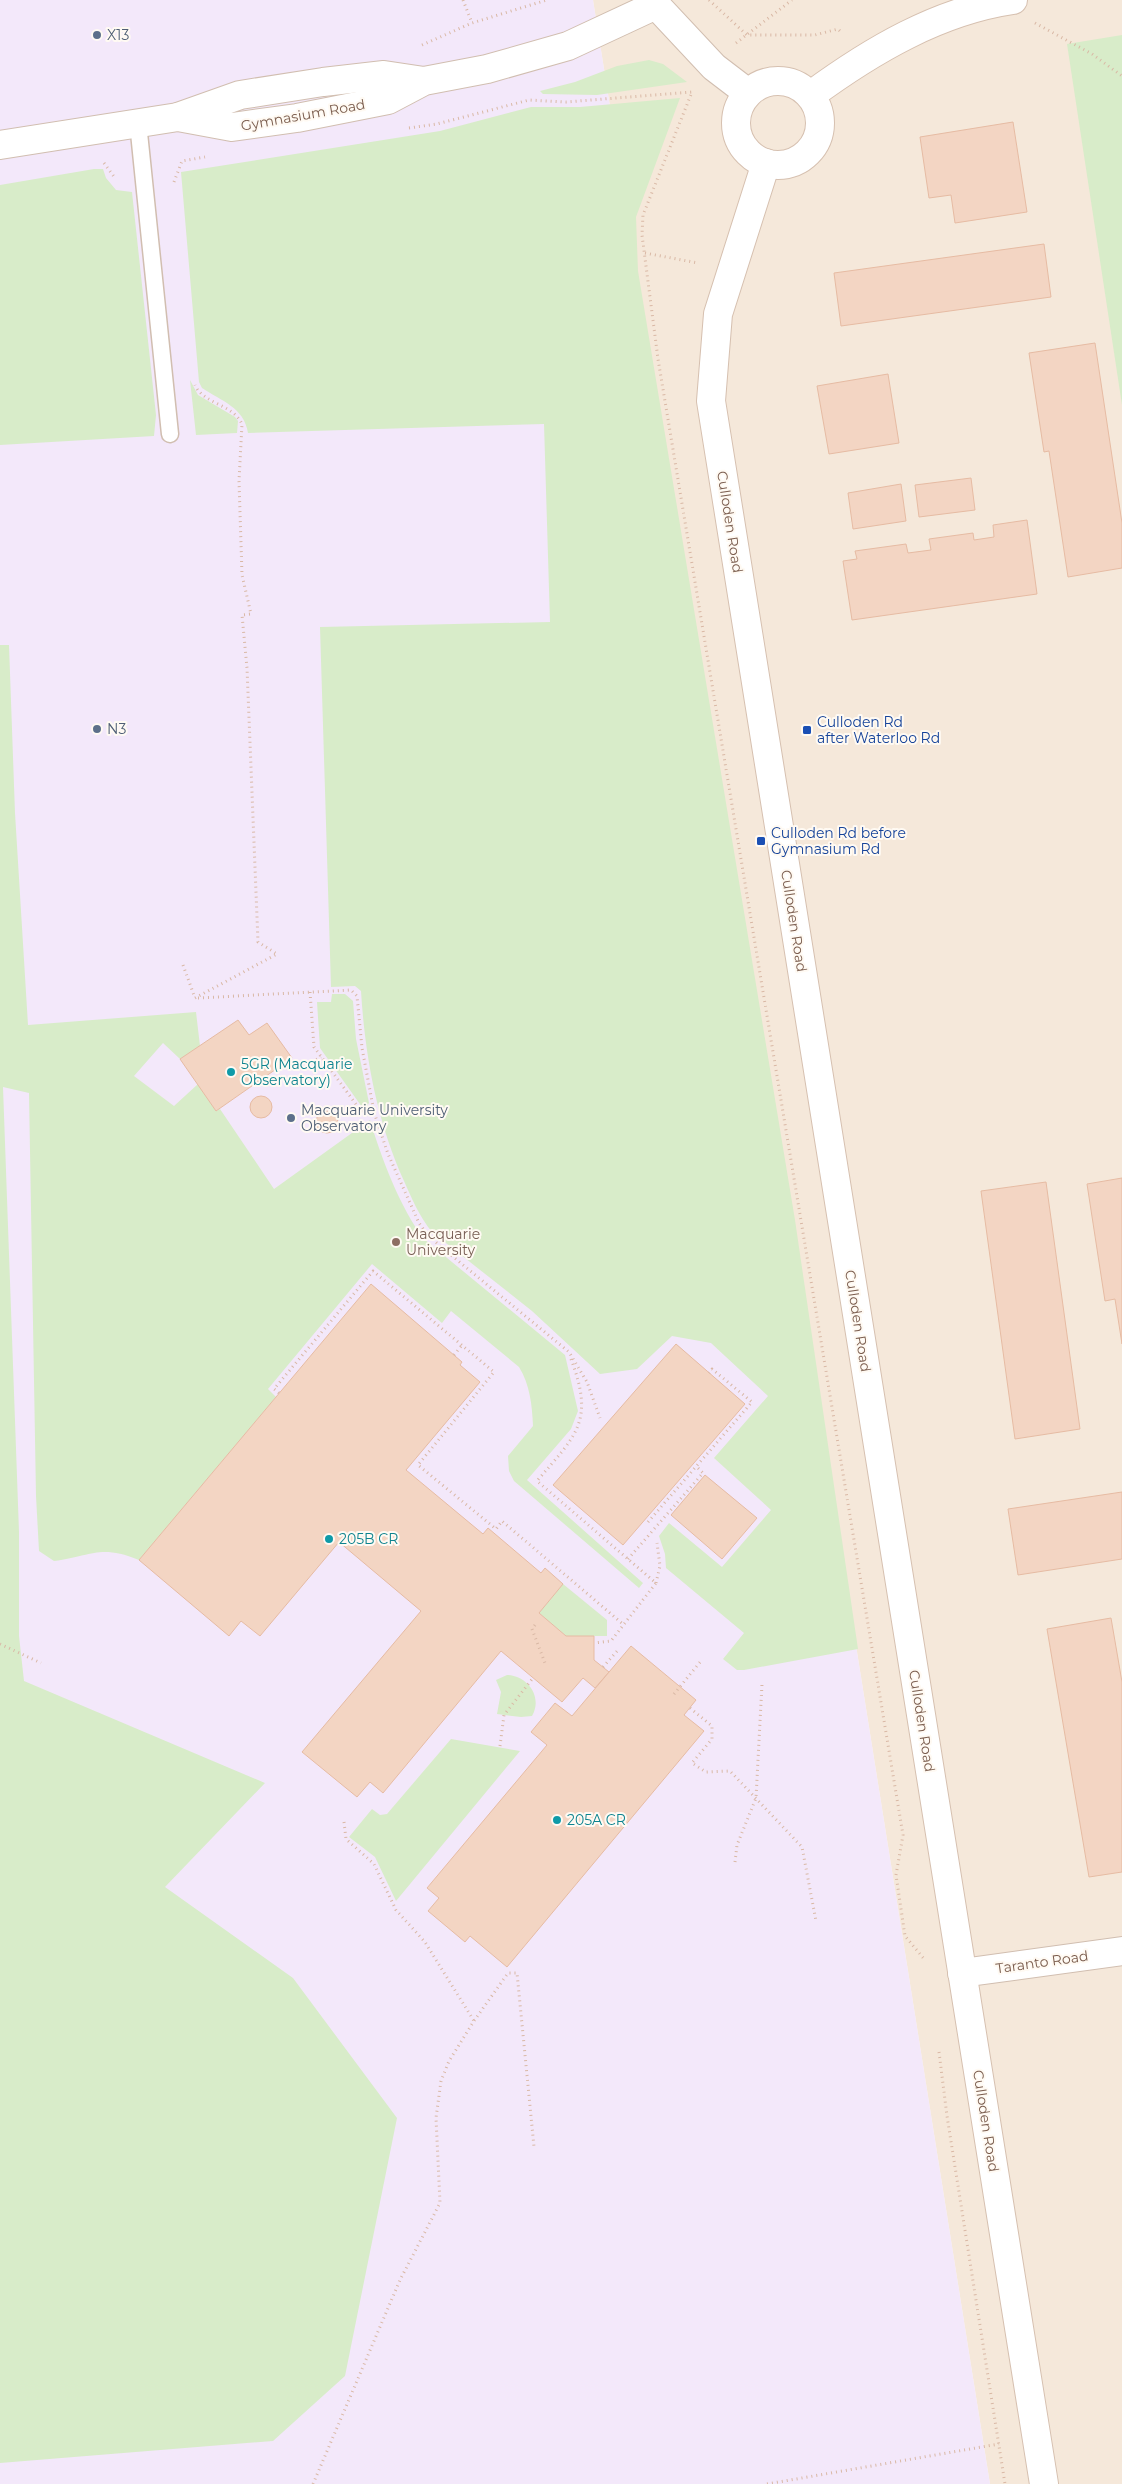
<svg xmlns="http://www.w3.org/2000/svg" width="1122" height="2484" font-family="Montserrat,sans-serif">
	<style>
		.residential { fill: #f5e8da }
		.education { fill: #f3e8fa }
		.green { fill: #d8ecc9 }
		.building { fill: #f3d5c3; stroke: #e6bba3 }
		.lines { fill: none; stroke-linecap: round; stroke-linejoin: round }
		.lane-casing { stroke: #d1beb0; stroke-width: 19 }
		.street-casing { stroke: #d1beb0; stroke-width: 30 }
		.secondary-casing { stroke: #d6c0b0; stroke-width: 30 }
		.path { stroke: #d9b8a5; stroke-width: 3; stroke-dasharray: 1 4; stroke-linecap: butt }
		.lane { stroke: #fff; stroke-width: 16 }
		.street { stroke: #fff; stroke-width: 28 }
		.secondary { stroke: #fff; stroke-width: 28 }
		.service-dot { fill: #5c6f8a; stroke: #fffaf3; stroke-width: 2 }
		.transit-dot { fill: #1a4fb4; stroke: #fffaf3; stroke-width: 2 }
		.culture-dot { fill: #0f9aa8; stroke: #fffaf3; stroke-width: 2 }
		.education-dot { fill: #8d6e63; stroke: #fffaf3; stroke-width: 2 }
		.labels { text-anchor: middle; stroke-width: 4; stroke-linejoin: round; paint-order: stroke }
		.service-label { font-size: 14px; fill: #4e5e75; stroke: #fffaf3; text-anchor: start }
		.street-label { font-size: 14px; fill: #7a5c4d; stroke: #fffaf3 }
		.transit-label { font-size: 14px; fill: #164399; stroke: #fffaf3; text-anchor: start }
		.culture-label { font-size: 14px; fill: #0d838f; stroke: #fffaf3; text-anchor: start }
		.education-label { font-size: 14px; fill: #785e54; stroke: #fffaf3; text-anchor: start }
	</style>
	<rect width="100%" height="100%" fill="#fdf6ec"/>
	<polygon class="residential" points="593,0 1122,0 1122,2484 990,2484"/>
	<polygon class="education" points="0,0 593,0 990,2484 0,2484"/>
	<g class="green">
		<polygon points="1122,35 1122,405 1067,44"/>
		<polygon points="649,60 663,64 687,82 597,95 543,94 540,91 575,82 617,66"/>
		<path d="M680 98 636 217 638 271 795 1220 858 1649 744 1670H737L723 1659 744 1633 666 1568 665 1554 659 1536 669 1523 722 1567 771 1510 714 1458 768 1396 711 1343 672 1336 637 1369 600 1374 532 1311 432 1232C419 1216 412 1199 404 1181 377 1121 365 1057 361 991L355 986 331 987 320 627 550 622 544 424 248 433C244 407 221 401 202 388L199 382 181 172 440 131 531 107H580Z"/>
		<polygon points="94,169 103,169 106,178 116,190 132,192 156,415 154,436 0,445 0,185"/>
		<polygon points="190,380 198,395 235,417 238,421 237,433 196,435"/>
		<path d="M0 645H9L15 813 28 1025 196 1012 200 1046 180 1059 163 1043 134 1076 174 1106 198 1084 216 1111 220 1109 274 1189 370 1120C381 1157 400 1208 424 1239L565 1355 578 1411 571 1429 527 1480 643 1583 639 1588 514 1481 509 1471 508 1456 533 1426C532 1405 530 1385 519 1367L451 1311 442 1323 372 1264 268 1389 276 1397 139 1560C100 1544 92 1556 54 1561L39 1551 36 1496 29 1093 3 1087 19 1532V1636L24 1681 265 1783 165 1887 293 1978 397 2118 345 2376 273 2441 0 2463Z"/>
		<polygon points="332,994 345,994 353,1001 356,1039 369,1103 367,1106 362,1107 320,1048 317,1002 331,1002"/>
		<polygon points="563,1584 607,1620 607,1636 566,1636 539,1613"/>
		<path d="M507 1675C528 1676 543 1697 532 1716L521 1717 497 1714 501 1692 496 1680Z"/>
		<polygon points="451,1739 520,1751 396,1901 375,1857 349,1837 372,1809 380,1815 387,1814"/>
	</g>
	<g class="building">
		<polygon points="1013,122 1027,212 955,223 951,195 929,198 920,137"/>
		<polygon points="1044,244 1051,297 841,326 834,273"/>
		<polygon points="1095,343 1122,523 1122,568 1068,577 1049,451 1044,452 1029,353"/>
		<polygon points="888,374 899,443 829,454 817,386"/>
		<polygon points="971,478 975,510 919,517 915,485"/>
		<polygon points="901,484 906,521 853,529 848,493"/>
		<polygon points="1027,520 1037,594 852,620 843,561 857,559 855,551 906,544 908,553 931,550 929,539 973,533 974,540 994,537 993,525"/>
		<polygon points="238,1020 249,1035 267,1023 292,1058 216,1111 180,1059"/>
		<circle cx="261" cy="1107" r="11"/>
		<circle cx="327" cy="1122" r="11"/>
		<polygon points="1122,1178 1122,1344 1115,1299 1105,1301 1087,1184"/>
		<polygon points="1046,1182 1080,1429 1015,1439 981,1191"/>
		<polygon points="371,1284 462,1362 460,1365 480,1382 406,1470 483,1534 488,1528 541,1573 545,1568 563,1584 539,1613 566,1636 594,1636 594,1660 609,1672 595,1688 583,1678 562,1702 501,1651 383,1793 370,1782 357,1797 302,1752 421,1611 339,1542 260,1636 241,1621 229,1636 139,1560"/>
		<polygon points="676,1344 745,1404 623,1545 553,1485"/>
		<polygon points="705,1475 757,1518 722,1559 671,1515"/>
		<polygon points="1122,1492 1122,1559 1018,1575 1008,1509"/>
		<polygon points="1111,1618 1122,1682 1122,1872 1089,1877 1047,1629"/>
		<polygon points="631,1646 696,1700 684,1715 704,1731 507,1967 470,1936 465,1942 428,1911 439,1898 427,1888 547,1745 531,1732 555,1703 572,1716"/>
	</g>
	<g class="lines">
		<defs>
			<polyline id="lane" points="138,123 170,434"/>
			<g id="street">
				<polyline points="654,0 656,5 714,67 748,93"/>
				<polyline points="178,117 232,127 297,118 388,100 424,81 487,69 568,46 656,5"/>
				<polyline points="0,145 178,117 240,95 323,82 384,75 424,81"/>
				<polyline points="962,1973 1122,1951"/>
			</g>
			<g id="secondary">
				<circle cx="778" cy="123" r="42"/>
				<path d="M811 95C871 51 938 11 1013 0"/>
				<polyline points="766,163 718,314 711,401 1044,2484"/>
			</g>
		</defs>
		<use href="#lane" class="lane-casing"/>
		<use href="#street" class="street-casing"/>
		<use href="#secondary" class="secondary-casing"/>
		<g class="path">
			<polyline points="463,0 472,23"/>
			<polyline points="709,0 747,35 815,35 838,29 840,31"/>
			<polyline points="1035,23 1092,54 1122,76"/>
			<polyline points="736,43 792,0"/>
			<polyline points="422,45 472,23 547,0"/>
			<polyline points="409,128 437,124 529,100 566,102 692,92 643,215 642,235 658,359 903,1835 896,1875 905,1936 925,1960"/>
			<polyline points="104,163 115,178"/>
			<polyline points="174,182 182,161 205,157"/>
			<polyline points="645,253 698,263"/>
			<polyline points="183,965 195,998"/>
			<polyline points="310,992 314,1047 361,1111 374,1112"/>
			<path d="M195 998 277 954 258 942 247 668 242 615 251 614 242 575 239 481 242 424C233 404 203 404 195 385"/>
			<polyline points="198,998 351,990 357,996 362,1048 374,1112 388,1154 419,1223 426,1233 440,1246 569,1352 587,1382 600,1418"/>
			<polyline points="312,1062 321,1057"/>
			<polyline points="454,1355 462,1345"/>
			<path d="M571 1359C595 1422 576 1435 537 1481L656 1583 611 1641 594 1643"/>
			<polyline points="279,1393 274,1389 373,1271 494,1372 418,1465 496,1529 502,1521 624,1625"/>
			<polyline points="648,1522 752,1402 712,1369 709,1373"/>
			<polyline points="628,1559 703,1473 696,1466"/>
			<polyline points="656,1583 660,1566 657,1543"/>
			<polyline points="535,1625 532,1629 545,1663"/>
			<polyline points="0,1644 41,1663"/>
			<polyline points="603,1667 619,1649"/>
			<polyline points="674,1694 701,1661"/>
			<polyline points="690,1708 712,1726 712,1739 692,1763 706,1772 730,1771 802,1847 816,1921"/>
			<polyline points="500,1746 504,1715 533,1678"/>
			<polyline points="344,1822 346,1839 374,1864 396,1910 425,1942 474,2021"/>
			<polyline points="735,1862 737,1845 756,1798 762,1684"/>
			<polyline points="939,2052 947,2116 1005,2484"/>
			<polyline points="313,2484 400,2280 440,2203 436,2118 441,2081 449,2061 474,2021 508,1973 517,1973 534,2147"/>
			<polyline points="767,2484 999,2444"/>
		</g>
		<use href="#lane" class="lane"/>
		<use href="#street" class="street"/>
		<use href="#secondary" class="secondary"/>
	</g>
	<g class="service-dot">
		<circle cx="97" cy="35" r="5"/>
		<circle cx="97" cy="729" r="5"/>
		<circle cx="291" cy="1118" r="5"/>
	</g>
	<g class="transit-dot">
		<rect x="802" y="725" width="10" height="10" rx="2.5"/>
		<rect x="756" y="836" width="10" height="10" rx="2.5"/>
	</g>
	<g class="culture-dot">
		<circle cx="231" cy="1072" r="5"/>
		<circle cx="329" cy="1539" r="5"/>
		<circle cx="557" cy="1820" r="5"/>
	</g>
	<circle class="education-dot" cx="396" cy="1242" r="5"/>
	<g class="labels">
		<g class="service-label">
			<text x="107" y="40">X13</text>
			<text x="107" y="734">N3</text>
			<text x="301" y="1115">Macquarie University<tspan x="301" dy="16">Observatory</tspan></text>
		</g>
		<g class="street-label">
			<text transform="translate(303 115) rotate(-10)" y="5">Gymnasium Road</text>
			<text transform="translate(730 522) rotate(81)" y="5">Culloden Road</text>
			<text transform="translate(794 921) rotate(81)" y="5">Culloden Road</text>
			<text transform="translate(858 1321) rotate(81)" y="5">Culloden Road</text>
			<text transform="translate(922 1721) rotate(81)" y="5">Culloden Road</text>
			<text transform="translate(1042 1962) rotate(-8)" y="5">Taranto Road</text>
			<text transform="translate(986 2121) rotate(81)" y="5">Culloden Road</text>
		</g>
		<g class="transit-label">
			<text x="817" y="727">Culloden Rd<tspan x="817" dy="16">after Waterloo Rd</tspan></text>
			<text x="771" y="838">Culloden Rd before<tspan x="771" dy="16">Gymnasium Rd</tspan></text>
		</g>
		<g class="culture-label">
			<text x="241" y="1069">5GR (Macquarie<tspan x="241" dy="16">Observatory)</tspan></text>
			<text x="339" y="1544">205B CR</text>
			<text x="567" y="1825">205A CR</text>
		</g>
		<g class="education-label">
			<text x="406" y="1239">Macquarie<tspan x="406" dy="16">University</tspan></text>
		</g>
	</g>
</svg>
